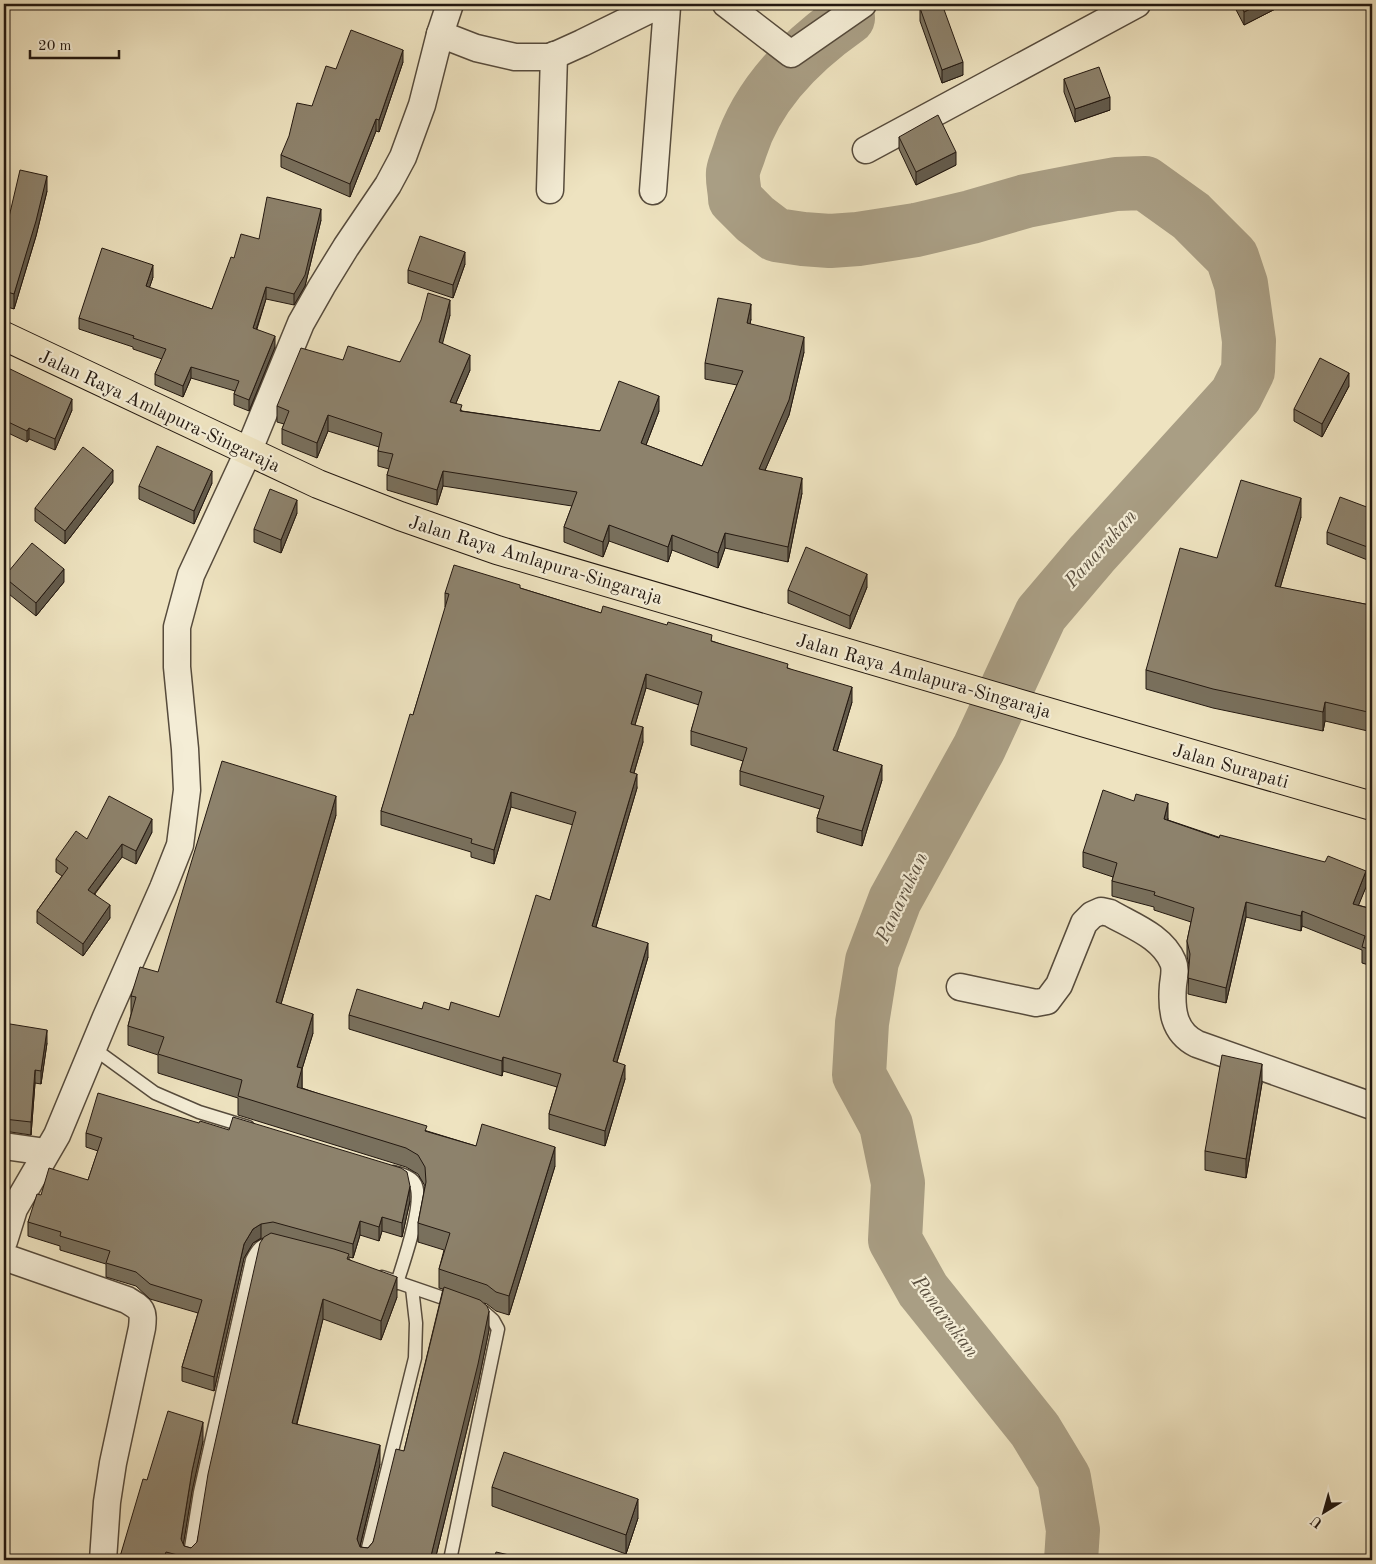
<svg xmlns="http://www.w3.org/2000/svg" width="1376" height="1564" font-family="'Old Standard TT',serif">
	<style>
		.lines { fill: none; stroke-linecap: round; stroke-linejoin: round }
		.river { stroke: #a99e84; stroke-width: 54 }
		.service-casing { stroke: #564b3c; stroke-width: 15 }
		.minor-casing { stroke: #564b3c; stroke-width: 29 }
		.trunk-casing { stroke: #231810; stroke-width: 30 }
		.service { stroke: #f4edd6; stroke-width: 12 }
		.minor { stroke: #f4edd6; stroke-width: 26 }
		.trunk { stroke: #eee3c0; stroke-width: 28 }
		.wall { fill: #79705d; stroke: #231810 }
		.shaded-wall { fill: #635b4c; stroke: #231810 }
		.building { fill: #8d826c; stroke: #231810 }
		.labels { text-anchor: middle; stroke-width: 4.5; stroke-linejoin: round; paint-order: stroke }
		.street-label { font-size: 19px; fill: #231810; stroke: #f4edd6 }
		.water-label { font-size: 20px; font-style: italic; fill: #594e3e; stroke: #f4edd6 }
	</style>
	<rect width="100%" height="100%" fill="#eee3c0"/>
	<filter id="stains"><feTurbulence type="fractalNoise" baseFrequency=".004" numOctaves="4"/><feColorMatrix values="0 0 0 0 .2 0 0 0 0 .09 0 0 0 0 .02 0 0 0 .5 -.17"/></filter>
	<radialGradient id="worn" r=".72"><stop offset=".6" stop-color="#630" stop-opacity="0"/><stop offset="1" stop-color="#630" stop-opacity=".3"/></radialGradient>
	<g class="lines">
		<path class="river" d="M848 18C801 51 757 95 740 150 738 157 734 165 733 172 732 181 735 190 735 199L755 219 776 235 803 239 830 241 858 239 916 230 971 217 1026 201 1088 189 1116 184 1145 183 1191 216 1232 257 1241 284 1249 341 1248 371 1236 395 1092 554 1041 614 979 748 895 900 872 961 862 1023 859 1075 886 1125 898 1183 895 1240 923 1290 1035 1430 1064 1478 1073 1530 1071 1560"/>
		<defs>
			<g id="service">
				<polyline points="93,1048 155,1093 199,1112 248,1127"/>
				<path d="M394 1172C400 1174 410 1176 414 1182 427 1198 403 1263 397 1283"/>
				<polyline points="382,1277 484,1312 493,1320 498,1329 450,1560"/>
				<path d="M189 1560 200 1492 252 1260C257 1250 262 1242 274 1245"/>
				<polyline points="365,1560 415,1358 416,1323 412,1288"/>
			</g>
			<g id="minor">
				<polyline points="726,4 791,54 863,4"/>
				<polyline points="440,34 476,48 515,57 551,57 582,43 649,10 667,7 653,191"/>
				<polyline points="866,150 1137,4"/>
				<polyline points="550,190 554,55"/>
				<path d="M960 987 1036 1003 1047 1001 1059 985 1084 923 1092 915 1101 911 1110 913C1132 926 1162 936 1173 962 1176 969 1174 977 1173 985 1171 1009 1173 1032 1197 1044L1372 1106"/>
				<polyline points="4,1146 46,1152"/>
				<polyline points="4,1241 14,1209 57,1135 106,1017 163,888 180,845 187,790 185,749 177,667 177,627 191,575 248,452 301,323 322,286 346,247 388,185 403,157 422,105 440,34 450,4"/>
				<path d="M4 1257 127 1300C142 1309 144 1310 142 1328L113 1463 107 1502 103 1560"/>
			</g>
			<polyline id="trunk" points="4,336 318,484 400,516 497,550 1089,724 1372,806"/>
		</defs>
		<use href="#service" class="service-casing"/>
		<use href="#minor" class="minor-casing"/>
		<use href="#trunk" class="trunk-casing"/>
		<use href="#service" class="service"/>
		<use href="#minor" class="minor"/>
		<use href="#trunk" class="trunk"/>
	</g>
	<g class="wall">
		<polygon points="1233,4 1285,4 1244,25"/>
		<polygon points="920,8 963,75 942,83 920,21"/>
		<polygon points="403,62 379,132 376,131 350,197 281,167 281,155 336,69"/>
		<polygon points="1064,79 1110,110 1075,122 1064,92"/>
		<polygon points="899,137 956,165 916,185 899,149"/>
		<polygon points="47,191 36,236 14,309 4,306 4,216 9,217"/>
		<polygon points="321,220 305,286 294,305 266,299 257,329 275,347 249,411 234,405 234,394 235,391 191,378 183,397 155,385 155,374 162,359 133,349 133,347 79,329 79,318 153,277 149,288 212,309 234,258 259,239"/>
		<polygon points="465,264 453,298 408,283 408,270"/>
		<polygon points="450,315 442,343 470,370 456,403 462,411 600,431 659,411 646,445 702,466 737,385 705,379 705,363 751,319 750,324 804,352 789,415 765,470 802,493 788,562 725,548 718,568 672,550 668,562 609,541 603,557 564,542 564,527 572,506 443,486 437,505 387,490 387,475 389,469 378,466 378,451 379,447 328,431 317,458 282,444 282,429 284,424 277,422 277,406 343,360 400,362"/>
		<polygon points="4,372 72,410 55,450 29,439 27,442 4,431"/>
		<polygon points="1349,386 1322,437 1294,421 1294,409"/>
		<polygon points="113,482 65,544 35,521 35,508"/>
		<polygon points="212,483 194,524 139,499 139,486"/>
		<polygon points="1372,509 1370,561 1327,544 1327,532"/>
		<polygon points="297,513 281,553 254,542 254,529"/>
		<polygon points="1301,517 1280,588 1370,605 1372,596 1372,732 1325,721 1323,731 1213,708 1146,689 1146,670 1217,558"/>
		<polygon points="4,577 64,582 36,616 4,590"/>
		<polygon points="867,587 850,629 788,603 788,590"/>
		<polygon points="520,588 601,613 712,641 788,668 852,702 837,752 882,780 862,846 817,832 817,818 820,809 740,785 740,771 743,761 691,745 691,731 699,705 646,688 635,725 643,742 634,773 637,788 596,927 648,957 617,1062 625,1079 605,1146 549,1129 549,1114 557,1087 503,1071 502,1076 349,1029 349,1015 422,1009 449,1010 499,1017 550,900 573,825 511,807 494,864 471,857 471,852 381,825 381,811 413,715 446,607 445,607 445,593"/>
		<polygon points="1134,801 1168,818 1168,820 1366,887 1358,905 1372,909 1372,966 1362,963 1362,950 1302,926 1301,931 1246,917 1226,1003 1188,994 1189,965 1187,956 1187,941 1191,922 1154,910 1154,907 1112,896 1112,881 1113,877 1083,867 1083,852"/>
		<polygon points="336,815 281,1004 313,1033 302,1069 302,1088 427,1131 476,1146 555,1166 509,1315 496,1311 487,1304 484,1303 489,1330 478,1384 435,1560 119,1560 147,1480 203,1441 192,1491 183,1545 184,1546 191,1548 197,1542 263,1238 253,1243 244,1258 214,1391 182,1381 182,1367 198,1313 150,1299 136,1286 106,1277 106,1264 60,1250 60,1246 28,1236 28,1222 41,1195 88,1180 98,1151 86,1147 86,1133 410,1201 402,1237 382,1231 379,1241 360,1235 353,1258 349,1257 349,1259 397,1297 381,1340 323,1319 297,1424 380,1464 360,1547 368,1548 373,1542 404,1451 443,1289 439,1288 439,1269 444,1250 418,1242 418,1223 425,1186 418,1174 406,1167 238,1115 238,1098 158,1073 158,1055 128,1045 128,1026 131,1014 131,996"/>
		<polygon points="152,832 136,864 122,857 95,894 110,918 83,956 37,923 37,911 62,876 56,872 56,859 87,839"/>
		<polygon points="4,1023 47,1043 41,1084 35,1083 31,1135 4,1131"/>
		<polygon points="1262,1083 1246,1178 1205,1170 1205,1151"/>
		<polygon points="492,1487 638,1518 626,1554 492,1506"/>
	</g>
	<g class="shaded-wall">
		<polygon points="1260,4 1285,4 1244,25 1244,12"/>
		<polygon points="403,50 403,62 379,132 379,120"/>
		<polygon points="963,62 963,75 942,83 942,70"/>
		<polygon points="1110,97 1110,110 1075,122 1075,109"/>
		<polygon points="376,119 376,131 350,197 350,184"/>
		<polygon points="956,152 956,165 916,185 916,172"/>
		<polygon points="47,176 47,191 36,236 14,309 14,294"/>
		<polygon points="321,209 321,220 305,286 294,305 294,294"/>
		<polygon points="465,252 465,264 453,298 453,285"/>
		<polygon points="153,265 153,277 146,298 146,286"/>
		<polygon points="266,287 266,299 253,339 253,328"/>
		<polygon points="450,300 450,315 439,357 439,342"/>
		<polygon points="751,304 751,319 747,339 747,323"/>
		<polygon points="275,336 275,347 249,411 249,400"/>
		<polygon points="804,337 804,352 789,415 759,484 759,469"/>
		<polygon points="470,355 470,370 450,417 450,402"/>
		<polygon points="191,367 191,378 183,397 183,386"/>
		<polygon points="1349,373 1349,386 1322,437 1322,424"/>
		<polygon points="659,396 659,411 641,458 641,443"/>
		<polygon points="72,399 72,410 55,450 55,439"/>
		<polygon points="328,415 328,431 317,458 317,443"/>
		<polygon points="29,428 29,439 27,442 27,431"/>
		<polygon points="113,470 113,482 65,544 65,531"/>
		<polygon points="212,471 212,483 194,524 194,511"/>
		<polygon points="443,471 443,486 437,505 437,490"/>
		<polygon points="802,478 802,493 788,562 788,547"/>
		<polygon points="1301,498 1301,517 1275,605 1275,586"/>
		<polygon points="297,500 297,513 281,553 281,540"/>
		<polygon points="609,525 609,541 603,557 603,542"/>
		<polygon points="725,533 725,548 718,568 718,553"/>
		<polygon points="672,535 672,550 668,562 668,547"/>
		<polygon points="1372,543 1372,556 1370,561 1370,548"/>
		<polygon points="64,569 64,582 36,616 36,603"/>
		<polygon points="867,574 867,587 850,629 850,616"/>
		<polygon points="646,674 646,688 631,738 631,724"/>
		<polygon points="852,687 852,702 833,765 833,750"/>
		<polygon points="1325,702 1325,721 1323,731 1323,712"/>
		<polygon points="643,727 643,742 630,786 630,772"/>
		<polygon points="882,765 882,780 862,846 862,831"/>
		<polygon points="637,774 637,788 592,940 592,926"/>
		<polygon points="511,792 511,807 494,864 494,850"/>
		<polygon points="336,796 336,815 276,1021 276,1002"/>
		<polygon points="1168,803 1168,818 1164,834 1164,819"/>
		<polygon points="152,819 152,832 136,864 136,851"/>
		<polygon points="122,844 122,857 88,902 88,890"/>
		<polygon points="1366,871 1366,887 1353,919 1353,904"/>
		<polygon points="1246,902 1246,917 1226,1003 1226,988"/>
		<polygon points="110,905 110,918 83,956 83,944"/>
		<polygon points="7,909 7,921 4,928 4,915"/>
		<polygon points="1302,911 1302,926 1301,931 1301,916"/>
		<polygon points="648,943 648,957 613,1075 613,1061"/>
		<polygon points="313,1014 313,1033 302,1069 302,1088 297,1106 297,1067"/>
		<polygon points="47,1030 47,1043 41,1084 41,1071"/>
		<polygon points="503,1057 503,1071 502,1076 502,1061"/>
		<polygon points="1262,1064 1262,1083 1246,1178 1246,1159"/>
		<polygon points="625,1065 625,1079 605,1146 605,1131"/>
		<polygon points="35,1070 35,1083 31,1135 31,1122"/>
		<polygon points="555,1147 555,1166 509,1315 509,1296"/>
		<polygon points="410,1186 410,1201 402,1237 402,1223"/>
		<polygon points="382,1217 382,1231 379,1241 379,1227"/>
		<polygon points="360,1221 360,1235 353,1258 353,1244"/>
		<polygon points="261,1224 261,1238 253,1243 244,1258 214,1391 214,1377 244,1244 253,1229"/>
		<polygon points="397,1277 397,1297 381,1340 381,1321"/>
		<polygon points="323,1299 323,1319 292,1442 292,1423"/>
		<polygon points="489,1311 489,1330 478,1384 435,1560 430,1560"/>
		<polygon points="203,1422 203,1441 192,1491 181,1559 181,1539 192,1471"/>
		<polygon points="380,1445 380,1464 357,1558 357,1539"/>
		<polygon points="638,1499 638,1518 626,1554 626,1535"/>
	</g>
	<g class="building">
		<polygon points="934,4 942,4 963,62 942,70 920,8"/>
		<polygon points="1240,4 1260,4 1244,12"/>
		<polygon points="351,30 403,50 379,120 376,119 350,184 281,155 289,136 297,103 312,106 326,66 336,69"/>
		<polygon points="1099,67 1110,97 1075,109 1064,79"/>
		<polygon points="938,115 956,152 916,172 899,137"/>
		<polygon points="20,170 47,176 36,221 14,294 4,291 4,216 9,217"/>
		<polygon points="267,197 321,209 305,275 294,294 266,287 253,328 275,336 249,400 234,394 239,381 191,367 183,386 155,374 166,349 133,338 134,336 79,318 102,248 153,265 146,286 212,309 231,257 234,258 241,234 259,239"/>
		<polygon points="420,236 465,252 453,285 408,270"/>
		<polygon points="428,293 450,300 439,342 470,355 450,402 462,405 460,411 600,431 619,381 659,396 641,443 702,466 743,371 705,363 718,298 751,304 747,323 804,337 789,400 759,469 802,478 788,547 725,533 718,553 672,535 668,547 609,525 603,542 564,527 577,492 443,471 437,490 387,475 393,454 378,451 382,433 328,415 317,443 282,429 289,411 277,406 301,348 343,360 348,346 400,362 421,320"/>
		<polygon points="1320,358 1349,373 1322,424 1294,409"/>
		<polygon points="6,367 72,399 55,439 29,428 27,431 4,420 4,372"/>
		<polygon points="157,446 212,471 194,511 139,486"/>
		<polygon points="83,447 113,470 65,531 35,508"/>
		<polygon points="1241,480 1301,498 1275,586 1370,605 1372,596 1372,713 1325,702 1323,712 1213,689 1146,670 1180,548 1217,558"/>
		<polygon points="270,489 297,500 281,540 254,529"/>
		<polygon points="1340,497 1372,509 1372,543 1370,548 1327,532"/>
		<polygon points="32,543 64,569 36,603 4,577"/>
		<polygon points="806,547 867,574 850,616 788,590"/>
		<polygon points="454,565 520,585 520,588 601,613 603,606 667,625 668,622 712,635 711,641 788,664 787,668 852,687 833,750 882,765 862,831 817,818 824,796 740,771 747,748 691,731 702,692 646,674 631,724 643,727 630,772 637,774 592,926 648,943 613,1061 625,1065 605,1131 549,1114 561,1074 503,1057 502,1061 349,1015 357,989 422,1009 424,1002 449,1010 451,1002 499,1017 536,895 550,900 576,812 511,792 494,850 471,843 472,839 381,811 410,714 413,715 449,594 445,593"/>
		<polygon points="222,761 336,796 276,1002 313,1014 297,1067 302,1068 297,1087 427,1126 425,1131 476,1146 482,1124 555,1147 509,1296 496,1292 487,1285 439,1269 450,1233 418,1223 426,1182 425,1167 418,1155 406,1148 238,1096 242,1080 158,1054 164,1037 128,1026 136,997 131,996 140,967 158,972"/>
		<polygon points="1103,790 1134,801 1136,794 1168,803 1164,819 1219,838 1220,835 1325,862 1328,856 1366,871 1353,904 1372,909 1372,950 1362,947 1365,936 1302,911 1301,916 1246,902 1226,988 1188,978 1190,954 1187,941 1194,908 1154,895 1155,892 1112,881 1117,863 1083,852"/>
		<polygon points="109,796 152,819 136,851 122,844 88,890 110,905 83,944 37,911 68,868 56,859 76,831 87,839"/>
		<polygon points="4,907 7,909 4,915"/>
		<polygon points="4,1023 47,1030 41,1071 35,1070 31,1122 4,1119"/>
		<polygon points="1222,1055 1262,1064 1246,1159 1205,1151"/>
		<polygon points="98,1093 199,1123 200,1121 229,1130 233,1117 401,1168 407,1172 410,1186 402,1223 382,1217 379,1227 360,1221 353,1244 273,1222 261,1224 253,1229 244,1244 214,1377 182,1367 202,1300 150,1284 136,1272 106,1263 110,1251 60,1236 61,1232 28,1222 37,1194 41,1195 49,1168 88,1180 102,1138 86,1133"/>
		<polygon points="271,1233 334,1249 349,1254 347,1259 397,1277 381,1321 323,1299 292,1423 380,1445 357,1539 360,1547 368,1548 373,1542 396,1449 404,1451 444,1287 480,1300 487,1306 489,1311 478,1364 430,1560 197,1560 166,1552 163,1560 119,1560 143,1479 147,1480 168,1411 203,1422 192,1471 181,1539 184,1546 191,1548 197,1542 208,1474 260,1243 264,1237"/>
		<polygon points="504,1452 638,1499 626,1535 492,1487"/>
		<polygon points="496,1552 531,1560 494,1560"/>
	</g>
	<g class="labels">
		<g class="street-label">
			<text transform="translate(160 410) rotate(25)" y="7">Jalan Raya Amlapura-Singaraja</text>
			<text transform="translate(536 559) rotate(17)" y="7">Jalan Raya Amlapura-Singaraja</text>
			<text transform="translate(924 675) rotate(16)" y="7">Jalan Raya Amlapura-Singaraja</text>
			<text transform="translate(1231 765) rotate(16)" y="7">Jalan Surapati</text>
		</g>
		<g class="water-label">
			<text transform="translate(1100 548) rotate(-48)" y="7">Panarukan</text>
			<text transform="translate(901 897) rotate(-65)" y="7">Panarukan</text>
			<text transform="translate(946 1316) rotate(53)" y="7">Panarukan</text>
		</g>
	</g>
	<rect width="1376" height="1564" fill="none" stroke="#eee3c0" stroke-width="20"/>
	<rect x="5" y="5" width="1366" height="1554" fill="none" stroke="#231810" stroke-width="2.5"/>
	<rect x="10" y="10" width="1356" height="1544" fill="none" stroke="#231810"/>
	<g transform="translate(1324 1512) rotate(217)" stroke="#f4edd6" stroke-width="4" paint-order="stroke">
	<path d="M0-4L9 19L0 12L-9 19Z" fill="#231810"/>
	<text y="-8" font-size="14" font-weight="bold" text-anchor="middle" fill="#231810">U</text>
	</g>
	<path d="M30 50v8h89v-8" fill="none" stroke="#231810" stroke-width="2.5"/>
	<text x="38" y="50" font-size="15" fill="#231810" stroke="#f4edd6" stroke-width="4" paint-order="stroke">20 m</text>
	<rect width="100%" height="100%" filter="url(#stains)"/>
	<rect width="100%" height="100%" fill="url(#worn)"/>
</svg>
